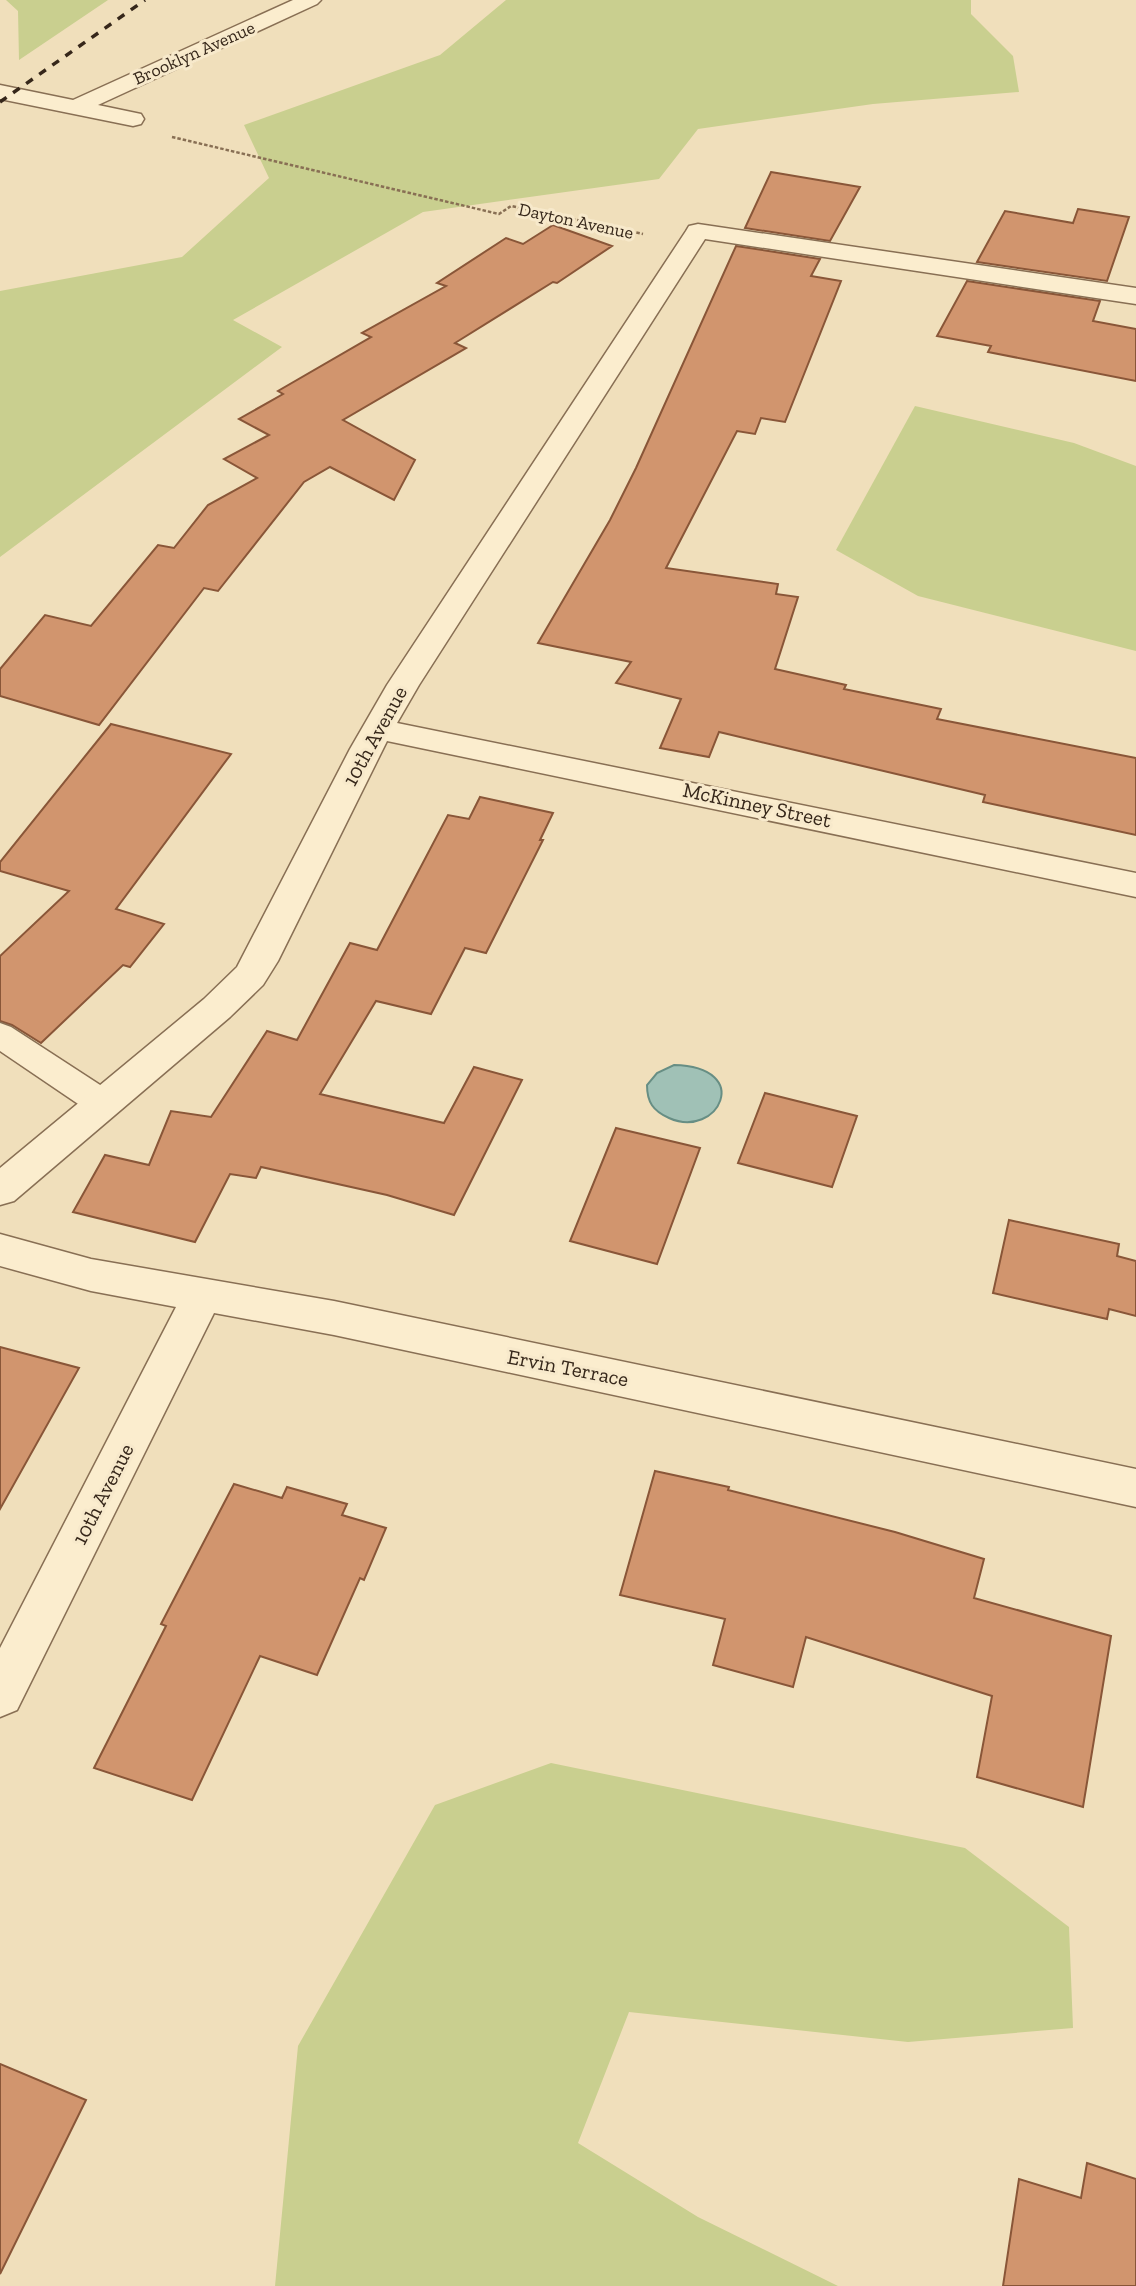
<svg xmlns="http://www.w3.org/2000/svg" width="1136" height="2286" font-family="'Zilla Slab',serif">
	<style>
		.green { fill: #c9cf8f }
		.water { fill: #a0c1b6; stroke: #678e84; stroke-width: 2 }
		.building { fill: #d1956e; stroke: #895638; stroke-width: 2 }
		.lines { fill: none; stroke-linecap: round; stroke-linejoin: round }
		.service-casing { stroke: #886f54; stroke-width: 3 }
		.minor-casing { stroke: #886f54; stroke-width: 3 }
		.path { stroke: #886f54; stroke-width: 2.5; stroke-dasharray: 3.5 2; stroke-linecap: butt }
		.service { fill: #fbedce; fill-rule: evenodd }
		.minor { fill: #fbedce; fill-rule: evenodd }
		.rail { stroke: #36271a; stroke-width: 3.5; stroke-dasharray: 8 8; stroke-linecap: butt }
		.labels { text-anchor: middle; stroke-width: 6; stroke-linejoin: round; paint-order: stroke }
		.far-street-label { font-size: 18px; fill: #36271a; stroke: #f7e9cb }
		.street-label { font-size: 21px; fill: #36271a; stroke: #f7e9cb }
	</style>
	<rect width="100%" height="100%" fill="#f0dfbb"/>
	<g class="green">
		<polygon points="6,0 108,0 19,60 18,11"/>
		<polygon points="506,0 971,0 971,14 1013,56 1019,92 873,104 698,129 659,179 423,212 233,320 282,347 0,557 0,291 182,257 269,178 244,125 440,55"/>
		<polygon points="915,406 1074,443 1136,466 1136,651 918,596 836,550"/>
		<polygon points="551,1763 965,1848 1069,1927 1073,2028 908,2042 629,2012 578,2143 698,2217 838,2286 275,2286 298,2046 435,1805"/>
	</g>
	<path class="water" d="M674 1065C755 1067 718 1140 669 1118 653 1111 647 1102 647 1085L657 1073Z"/>
	<g class="building">
		<polygon points="771,172 860,187 830,241 745,228"/>
		<polygon points="1078,209 1129,217 1107,281 977,262 1005,211 1073,223"/>
		<polygon points="553,225 612,246 557,283 553,282 455,343 466,348 343,420 415,460 394,500 330,467 304,482 218,591 204,588 99,725 0,696 0,669 45,615 91,626 158,545 174,548 208,505 257,478 224,459 269,435 239,419 283,394 278,391 371,337 362,333 446,286 437,283 506,238 523,244"/>
		<polygon points="736,246 820,259 811,276 841,281 785,422 761,418 755,434 737,431 666,568 778,584 776,594 798,597 775,669 846,685 844,689 941,709 937,719 1136,758 1136,835 983,802 985,795 719,732 709,757 660,748 681,699 616,683 631,662 538,643 610,520 636,468"/>
		<polygon points="967,281 1100,301 1093,321 1136,329 1136,381 988,352 991,346 937,336"/>
		<polygon points="111,724 231,754 116,909 164,924 130,967 123,965 41,1043 12,1025 0,1021 0,956 69,891 0,871 0,862"/>
		<polygon points="480,797 553,813 540,840 543,840 486,953 465,948 431,1014 376,1001 320,1094 444,1123 474,1067 522,1080 454,1215 387,1195 261,1167 256,1178 230,1174 195,1242 73,1212 105,1155 149,1165 171,1111 211,1117 267,1031 297,1040 350,943 377,950 448,815 469,819"/>
		<polygon points="765,1093 857,1116 832,1187 738,1163"/>
		<polygon points="616,1128 700,1148 657,1264 570,1241"/>
		<polygon points="1009,1220 1119,1244 1117,1256 1136,1261 1136,1316 1109,1309 1107,1319 993,1293"/>
		<polygon points="0,1347 79,1368 0,1509"/>
		<polygon points="655,1471 729,1487 728,1490 895,1532 984,1559 974,1598 1111,1636 1083,1807 977,1777 992,1696 806,1637 793,1687 713,1665 725,1619 620,1595"/>
		<polygon points="234,1484 282,1498 287,1487 347,1504 342,1515 386,1528 364,1580 360,1578 317,1675 260,1656 192,1800 94,1768 166,1626 161,1624"/>
		<polygon points="0,2064 86,2100 0,2274"/>
		<polygon points="1087,2163 1136,2179 1136,2286 1003,2286 1019,2179 1081,2198"/>
	</g>
	<g class="lines">
		<defs>
			<polygon id="service" points="0,1023 11,1027 114,1094 118,1103 114,1112 102,1115 90,1112 0,1051"/>
			<g id="minor">
				<polygon points="293,0 321,0 317,4 98,105 141,114 144,119 141,124 133,126 0,99 0,85 73,100"/>
				<polygon points="698,224 1136,288 1136,304 705,239 419,685 397,723 1136,873 1136,897 387,741 278,961 263,985 230,1017 14,1201 0,1205 0,1168 204,999 237,967 350,749 387,685 686,231 689,226"/>
				<polygon points="0,1234 91,1259 334,1301 1136,1469 1136,1507 334,1335 214,1313 17,1710 0,1717 0,1648 176,1307 91,1291 0,1266"/>
			</g>
		</defs>
		<use href="#service" class="service-casing"/>
		<use href="#minor" class="minor-casing"/>
		<polyline class="path" points="172,137 499,214 511,206 643,234"/>
		<use href="#service" class="service"/>
		<use href="#minor" class="minor"/>
		<polyline class="rail" points="0,102 145,0"/>
	</g>
	<g class="labels">
		<g class="far-street-label">
			<text transform="translate(194 53) rotate(-24)" y="6">Brooklyn Avenue</text>
			<text transform="translate(576 221) rotate(12)" y="6">Dayton Avenue</text>
		</g>
		<g class="street-label">
			<text transform="translate(375 736) rotate(-61)" y="7">10th Avenue</text>
			<text transform="translate(757 805) rotate(12)" y="7">McKinney Street</text>
			<text transform="translate(568 1368) rotate(11)" y="7">Ervin Terrace</text>
			<text transform="translate(103 1494) rotate(-63)" y="7">10th Avenue</text>
		</g>
	</g>
</svg>
